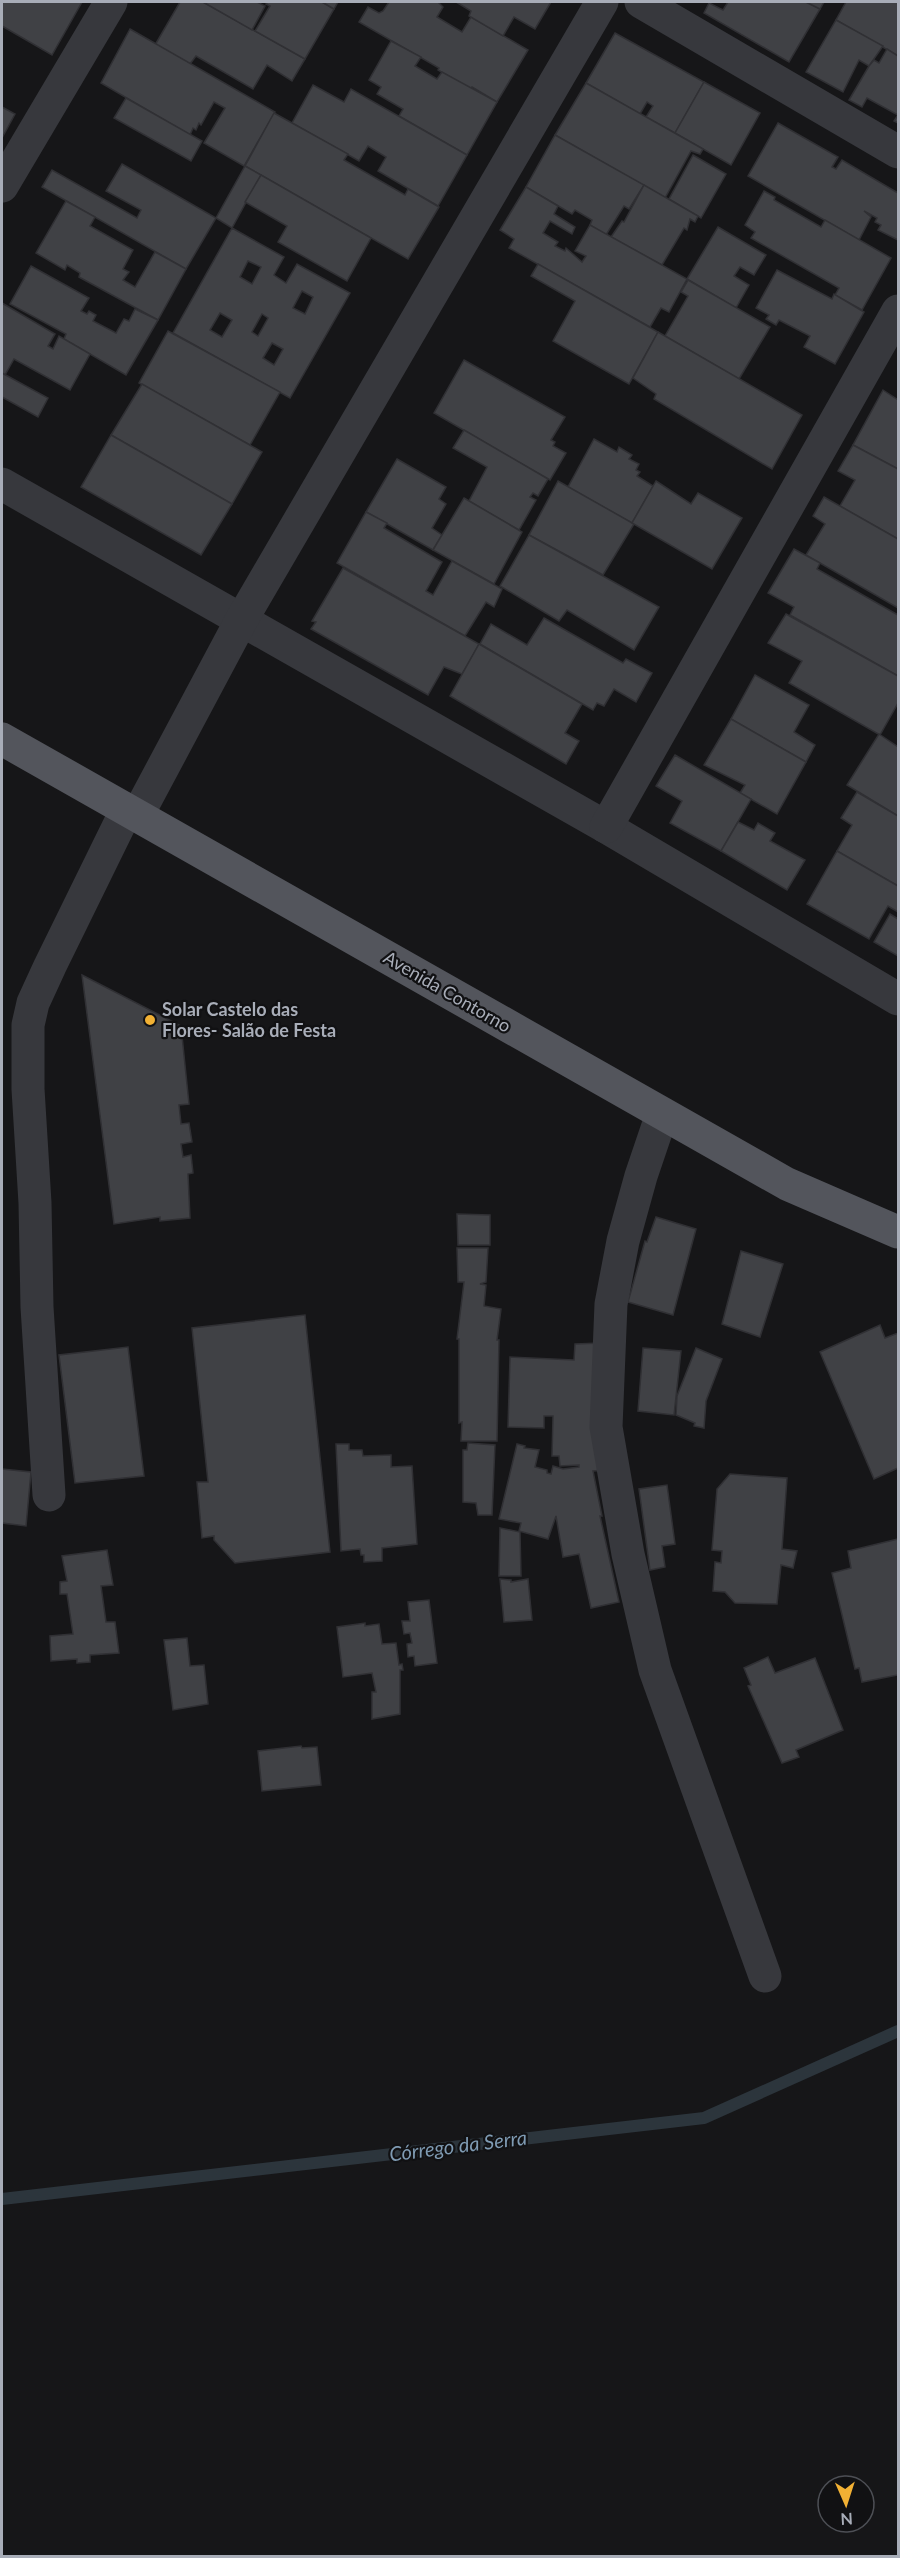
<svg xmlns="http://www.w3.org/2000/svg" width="900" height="2558" font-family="Lato,sans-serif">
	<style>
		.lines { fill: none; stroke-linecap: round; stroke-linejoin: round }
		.stream { stroke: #2c353c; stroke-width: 12 }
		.building { fill: #404145; stroke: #303034; stroke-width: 1.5; fill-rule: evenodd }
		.minor { stroke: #37383d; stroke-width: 33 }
		.major { stroke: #53555c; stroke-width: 33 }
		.poi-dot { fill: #f2b134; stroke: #111113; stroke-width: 2 }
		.labels { text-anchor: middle; stroke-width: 4.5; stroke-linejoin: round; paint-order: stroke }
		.street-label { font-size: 18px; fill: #a8adb8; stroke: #111113 }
		.poi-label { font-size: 18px; font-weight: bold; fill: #a8adb8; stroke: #111113; text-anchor: start }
		.water-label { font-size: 20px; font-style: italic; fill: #7f9bb3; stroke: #111113 }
	</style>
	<rect width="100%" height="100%" fill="#161618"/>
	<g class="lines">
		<polyline class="stream" points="2,2199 704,2118 898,2031"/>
	</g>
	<g class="building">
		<polygon points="2,2 82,2 52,55 2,26"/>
		<polygon points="180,2 203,2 305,59 292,81 267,65 253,89 196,56 190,64 155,45"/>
		<polygon points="203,2 257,2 265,6 252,30"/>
		<polygon points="268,2 322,2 334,9 305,59 255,31 270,6 266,4"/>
		<polygon points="322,2 338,2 334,9"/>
		<polygon points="389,2 438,2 443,7 437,17 462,32 471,17 528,50 497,102 472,87 470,89 438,70 439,68 359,22 368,7 379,13 383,11"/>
		<polygon points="456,2 551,2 535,29 514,17 503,36 469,16 471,11"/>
		<polygon points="728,2 806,2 820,9 789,62 704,13 709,3 723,10"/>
		<polygon points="806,2 824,2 820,9"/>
		<polygon points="846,2 898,2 898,56 836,20"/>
		<polygon points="836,20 883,46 869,66 859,60 843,92 806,72"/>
		<polygon points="130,29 275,112 244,166 204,143 225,108 214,102 201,125 199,123 196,130 193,128 190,135 101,83"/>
		<polygon points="615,33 704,82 675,133 646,117 653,106 647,102 640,114 586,83"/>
		<polygon points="391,41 421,57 415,66 437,79 442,72 497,102 467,155 399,116 403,109 377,94 381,87 369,80"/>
		<polygon points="887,49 898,56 898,123 894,121 898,115 867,98 862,107 849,100 869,66 874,60 879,63"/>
		<polygon points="704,82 760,113 731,165 675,133"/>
		<polygon points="586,83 703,149 700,154 691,151 665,198 555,135"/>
		<polygon points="313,85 344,102 351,89 467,155 438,206 378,171 386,157 368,146 359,161 292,123"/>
		<polygon points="126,98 202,141 191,161 114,118"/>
		<polygon points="2,107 15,114 2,138"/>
		<polygon points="274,113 348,154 344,160 405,195 408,189 439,207 408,259 245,166"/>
		<polygon points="778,123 838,157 832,167 836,169 842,160 898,193 898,240 878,230 881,225 875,222 877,218 864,211 871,217 859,240 748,176"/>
		<polygon points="555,135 644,185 629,209 624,206 606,235 590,225 592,220 575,210 572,214 526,187"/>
		<polygon points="693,155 726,174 701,218 669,199"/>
		<polygon points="122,164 216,218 186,269 42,187 52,170 137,218 141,210 106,191"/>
		<polygon points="245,166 261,175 232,228 216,218"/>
		<polygon points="261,175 371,238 347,281 278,242 287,226 245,202"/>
		<polygon points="644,185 698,216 695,222 690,219 687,230 684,228 662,265 611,237 622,221 624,222"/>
		<polygon points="526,187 558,206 554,214 575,227 572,234 550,221 543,233 558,242 555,246 565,251 566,248 582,262 586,256 575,251 590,225 687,279 669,312 661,308 650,327 509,248 514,239 500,230"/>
		<polygon points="764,191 775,197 774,200 821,227 825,220 891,258 862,310 835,295 839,288 751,238 755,232 745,225"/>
		<polygon points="66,201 95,217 90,226 133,250 123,269 129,272 123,280 135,287 155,252 186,269 158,320 79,277 80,273 67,265 65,270 36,253"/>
		<polygon points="718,227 766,255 754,275 740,267 734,276 749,285 736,308 687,279"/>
		<path d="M232 228 284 257 274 275 286 283 297 264 350 293 290 398 173 333ZM248 261 261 267 252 284 240 277ZM302 291 313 297 305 314 293 308ZM220 313 232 320 222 337 210 330ZM262 314 268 318 258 336 252 332ZM272 343 283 349 274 365 263 358Z"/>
		<polygon points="538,264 658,332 629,384 553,341 575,301 531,276"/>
		<polygon points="31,266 89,298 81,311 87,314 89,311 96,315 93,321 116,333 124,319 129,321 135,309 158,320 126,375 64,339 66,334 10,304"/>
		<polygon points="777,270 832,299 834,294 864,312 835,364 804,347 810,336 779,320 776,325 766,319 769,315 756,308"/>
		<polygon points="688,280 770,327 739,379 665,336 688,296 681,292"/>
		<polygon points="2,303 55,334 48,346 53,349 59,336 90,354 70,390 14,359 5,375 2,373"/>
		<polygon points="168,331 280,392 250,445 139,383"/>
		<polygon points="658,332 802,415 772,469 654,399 656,394 633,378"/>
		<polygon points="464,360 565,417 551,440 555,442 553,446 566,453 550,480 434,413"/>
		<polygon points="2,373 48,398 38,417 2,397"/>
		<polygon points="142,384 262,452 232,504 111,435"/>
		<polygon points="883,390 898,400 898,469 853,445"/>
		<polygon points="464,430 548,479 538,496 533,493 530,497 536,500 519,530 469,501 487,467 453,448"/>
		<polygon points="111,435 232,504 201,555 81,487"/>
		<polygon points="594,439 617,452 619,447 632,455 629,459 639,464 636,470 640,472 637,476 653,486 632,523 568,487"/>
		<polygon points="853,445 898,469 898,539 840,506 855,480 838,471"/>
		<polygon points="397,459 446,487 439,499 446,504 432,528 442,535 433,550 366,512"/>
		<polygon points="558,481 634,524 603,575 529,535"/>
		<polygon points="656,481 691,504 698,493 742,518 712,569 632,523"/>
		<polygon points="824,497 898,539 898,608 806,555 825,524 813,516"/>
		<polygon points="464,498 522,532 494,584 433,550"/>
		<polygon points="366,512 387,523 384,528 442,562 426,591 433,595 452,561 502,589 494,607 486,602 465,636 337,563"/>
		<polygon points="529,535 659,607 634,650 567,610 559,621 500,586"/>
		<polygon points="794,549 820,563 817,569 898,615 898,676 790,615 794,607 768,593"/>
		<polygon points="343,568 479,644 462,674 444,667 428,695 311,629 316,622 312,621"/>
		<polygon points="786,614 898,676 898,703 880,735 789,683 802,661 768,643"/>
		<polygon points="544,618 623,663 626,659 652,673 636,702 614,689 604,706 597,703 593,710 480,644 491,624 527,645"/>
		<polygon points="479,644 582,704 565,733 579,741 566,764 450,696"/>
		<polygon points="755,675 809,705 794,732 815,745 806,762 731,719"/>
		<polygon points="731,719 806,762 777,814 740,793 745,785 704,765"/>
		<polygon points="879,734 898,747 898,816 847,785"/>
		<polygon points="675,755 751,799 721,851 670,823 682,801 656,786"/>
		<polygon points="857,792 898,816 898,886 837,851 852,825 841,818"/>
		<polygon points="738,822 754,830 758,823 775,833 770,841 805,860 787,890 721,851"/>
		<polygon points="837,851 898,886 898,912 888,906 869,939 807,904"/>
		<polygon points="890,914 898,919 898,956 874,942"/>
		<polygon points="82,975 181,1026 189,1104 179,1105 181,1124 189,1123 192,1142 181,1144 183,1157 191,1155 193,1173 188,1174 190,1218 160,1221 160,1217 114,1224"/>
		<polygon points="457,1214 490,1215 490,1245 458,1245"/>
		<polygon points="656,1217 696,1229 673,1315 628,1302 645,1241 647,1242"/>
		<polygon points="457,1248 488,1248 486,1282 480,1284 486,1285 484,1306 501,1309 497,1340 499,1340 497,1441 461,1441 462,1422 459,1423 459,1339 457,1339 464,1282 458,1282"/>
		<polygon points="741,1251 783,1264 760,1337 722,1324"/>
		<polygon points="305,1315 330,1552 235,1563 214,1540 214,1536 202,1538 197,1482 208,1482 192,1328"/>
		<polygon points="880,1325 885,1338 898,1333 898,1468 874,1479 820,1352"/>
		<polygon points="601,1343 606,1470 593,1471 602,1516 600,1516 619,1602 591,1608 579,1554 563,1557 556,1516 548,1539 519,1531 521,1523 499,1519 517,1444 525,1446 524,1448 539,1450 535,1467 547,1470 547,1473 551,1474 553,1466 563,1469 579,1467 579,1465 560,1466 559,1456 552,1456 553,1416 544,1416 544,1428 508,1427 510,1357 574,1360 575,1344"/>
		<polygon points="128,1347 144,1476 75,1483 59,1355"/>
		<polygon points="643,1348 681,1351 674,1415 638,1411"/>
		<polygon points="696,1348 722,1359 706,1401 704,1428 694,1426 695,1423 676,1415 677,1396"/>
		<polygon points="468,1443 495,1445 492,1515 478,1515 476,1503 463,1502 463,1450 467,1450"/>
		<polygon points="336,1444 349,1444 349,1450 362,1450 363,1456 391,1455 391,1467 412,1466 417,1544 382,1548 382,1561 364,1562 364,1555 361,1555 360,1549 341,1551"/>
		<polygon points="2,1469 31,1472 26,1526 2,1523"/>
		<polygon points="730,1474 787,1478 782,1549 797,1551 793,1568 781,1565 777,1604 735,1603 725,1592 713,1591 715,1562 721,1563 722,1551 712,1550 717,1489"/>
		<polygon points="667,1485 675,1544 662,1546 665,1567 650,1570 639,1489"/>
		<polygon points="500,1528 520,1532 521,1576 499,1576"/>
		<polygon points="898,1539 898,1675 862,1682 859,1668 855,1669 832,1573 851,1568 848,1551"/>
		<polygon points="107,1550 113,1585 101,1586 106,1622 115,1622 119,1653 90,1655 90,1662 77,1663 77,1659 51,1661 50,1636 73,1634 67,1594 60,1594 60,1582 67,1581 62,1556"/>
		<polygon points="500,1579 511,1580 511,1582 528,1579 532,1620 504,1622"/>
		<polygon points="429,1600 437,1663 415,1666 414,1656 408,1657 407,1644 412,1643 410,1633 404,1634 402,1621 410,1621 408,1602"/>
		<polygon points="365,1623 365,1626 379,1624 382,1644 396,1643 399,1665 402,1664 403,1670 400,1670 400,1714 372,1719 372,1692 376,1692 372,1673 343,1677 337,1627"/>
		<polygon points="187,1638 190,1666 204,1665 208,1704 173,1710 164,1640"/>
		<polygon points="768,1657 775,1673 815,1658 843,1730 796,1750 799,1757 782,1763 748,1686 751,1685 744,1668"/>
		<polygon points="301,1746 302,1748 317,1747 321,1785 262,1791 258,1751"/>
	</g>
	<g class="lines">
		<g class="minor">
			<polyline points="641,2 898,152"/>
			<polyline points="2,186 111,2"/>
			<polyline points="2,484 606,827 898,999"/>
			<polyline points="137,816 242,619 602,2"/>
			<polyline points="606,827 898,311"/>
			<polyline points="662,1114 641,1176 623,1241 611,1304 606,1427 628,1554 655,1670 765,1976"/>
			<polyline points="49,1495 37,1307 35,1203 28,1089 28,1025 33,1003 50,966 127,809"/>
		</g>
		<polyline class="major" points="2,739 787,1184 898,1232"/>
	</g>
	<circle class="poi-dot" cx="150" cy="1020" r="6"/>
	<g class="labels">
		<g class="street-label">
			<text transform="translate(447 992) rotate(30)" y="6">Avenida Contorno</text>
		</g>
		<g class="poi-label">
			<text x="162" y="1016">Solar Castelo das<tspan x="162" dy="21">Flores- Salão de Festa</tspan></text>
		</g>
		<g class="water-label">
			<text transform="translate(458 2146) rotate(-7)" y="7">Córrego da Serra</text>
		</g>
	</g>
	<rect width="900" height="2558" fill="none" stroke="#a8adb8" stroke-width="6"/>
	<g transform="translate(846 2504) rotate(177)"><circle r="28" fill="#111113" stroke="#4d4f55" stroke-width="1.5"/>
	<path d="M0-4.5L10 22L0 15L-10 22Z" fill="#f2b134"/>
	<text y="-9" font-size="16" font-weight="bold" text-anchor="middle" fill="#a8adb8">N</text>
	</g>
</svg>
